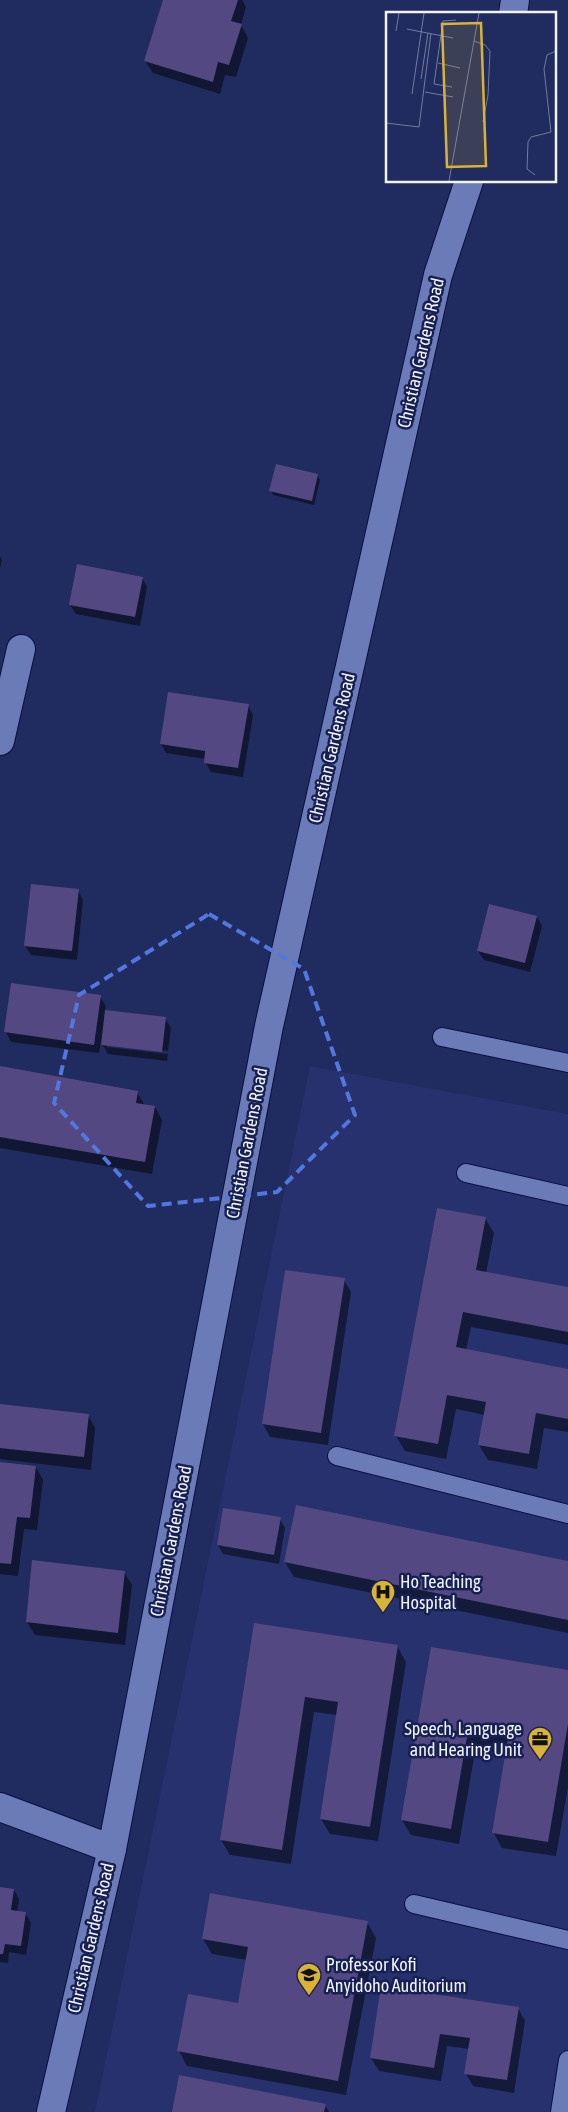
<svg xmlns="http://www.w3.org/2000/svg" width="568" height="2112" font-family="'Asap Condensed',sans-serif">
	<style>
		.built { fill: #26316d }
		.shadow { fill: #0007 }
		.building { fill: #544882 }
		.lines { fill: none; stroke-linecap: round; stroke-linejoin: round }
		.lane-casing { stroke: #0b1042; stroke-width: 20 }
		.street-casing { stroke: #0b1042; stroke-width: 30 }
		.lane { stroke: #6b7bb7; stroke-width: 18 }
		.street { stroke: #6b7bb7; stroke-width: 28 }
		.marked { fill: none; stroke: #5278e0; stroke-width: 4; stroke-dasharray: 10 6; stroke-linejoin: round }
		.labels { text-anchor: middle; stroke-width: 5; stroke-linejoin: round; paint-order: stroke }
		.street-label { font-size: 18px; fill: #f1f4fa; stroke: #172053 }
		.poi-label { font-size: 18px; fill: #f1f4fa; stroke: #172053; text-anchor: start }
		.inset-road { fill: none; stroke: #747b9d; stroke-width: 1 }
		.view { fill: #d9b334; fill-opacity: 0.15; stroke: #d9b334; stroke-width: 2.5 }
		.inset-edge { fill: none; stroke: #f1f4fa; stroke-width: 2.5 }
	</style>
	<rect width="100%" height="100%" fill="#202b5f"/>
	<polygon class="built" points="310,1066 568,1114 568,2112 95,2112"/>
	<g class="shadow">
		<polygon points="164,0 242,0 246,7 241,25 248,38 236,77 225,75 220,94 153,73 145,61"/>
		<polygon points="317,475 320,480 314,505 273,495 271,491"/>
		<polygon points="0,556 2,560 0,568"/>
		<polygon points="142,578 147,587 140,626 76,614 70,605"/>
		<polygon points="248,706 253,715 243,777 211,772 205,762 206,759 166,753 161,744"/>
		<polygon points="78,890 83,900 77,960 31,955 25,946"/>
		<polygon points="537,917 542,926 530,972 484,960 478,951"/>
		<polygon points="12,985 100,997 106,1006 105,1011 165,1018 171,1028 168,1051 107,1044 107,1047 168,1054 167,1061 108,1054 101,1042 99,1053 11,1042 6,1032"/>
		<polygon points="0,1068 137,1092 145,1106 155,1107 162,1120 152,1174 0,1148"/>
		<polygon points="485,1218 494,1233 486,1273 568,1288 568,1345 471,1327 466,1350 568,1371 568,1432 544,1428 537,1469 488,1460 479,1445 485,1415 456,1409 446,1459 405,1451 396,1436"/>
		<polygon points="344,1280 351,1292 328,1445 270,1437 263,1424"/>
		<polygon points="0,1405 88,1415 95,1428 91,1470 0,1459"/>
		<polygon points="0,1463 36,1467 43,1480 37,1530 24,1529 18,1576 0,1574"/>
		<polygon points="280,1519 285,1528 279,1564 223,1554 218,1545"/>
		<polygon points="285,1562 568,1562 568,1633 294,1577"/>
		<polygon points="124,1572 132,1585 125,1645 35,1635 27,1622"/>
		<polygon points="255,1624 397,1646 406,1662 378,1841 330,1834 321,1819 337,1715 314,1712 291,1864 230,1855 221,1840"/>
		<polygon points="432,1649 568,1672 568,1787 556,1856 502,1848 493,1832 507,1751 476,1746 459,1844 411,1835 402,1820"/>
		<polygon points="0,1888 14,1890 19,1899 17,1912 25,1913 31,1923 26,1955 9,1952 8,1963 0,1962"/>
		<polygon points="367,1922 376,1938 346,2095 187,2066 179,2051 239,2005 247,1960 212,1954 203,1939"/>
		<polygon points="382,1987 518,2008 525,2021 514,2093 473,2086 466,2074 469,2049 447,2046 441,2081 379,2071 371,2058"/>
		<polygon points="325,2105 329,2112 173,2112"/>
	</g>
	<g class="building">
		<polygon points="163,0 238,0 231,21 242,24 229,65 218,62 213,82 144,61"/>
		<polygon points="276,464 318,474 312,501 269,491"/>
		<polygon points="77,564 143,577 135,617 69,605"/>
		<polygon points="168,692 249,704 238,768 204,763 205,751 160,744"/>
		<polygon points="31,884 79,889 72,951 24,946"/>
		<polygon points="489,904 537,916 525,963 477,951"/>
		<polygon points="11,983 101,995 94,1045 4,1032"/>
		<polygon points="105,1010 166,1017 162,1052 101,1045"/>
		<polygon points="0,1066 138,1091 136,1103 155,1106 145,1162 0,1137"/>
		<polygon points="437,1208 486,1217 476,1270 568,1287 568,1332 463,1312 456,1347 568,1369 568,1419 536,1413 529,1454 478,1445 486,1402 447,1395 438,1444 394,1436"/>
		<polygon points="285,1270 345,1278 321,1433 262,1424"/>
		<polygon points="0,1404 89,1414 84,1457 0,1448"/>
		<polygon points="0,1462 36,1466 30,1518 17,1517 11,1564 0,1563"/>
		<polygon points="296,1505 568,1561 568,1620 284,1562"/>
		<polygon points="223,1508 281,1517 274,1555 217,1545"/>
		<polygon points="32,1560 125,1571 118,1633 26,1622"/>
		<polygon points="254,1623 398,1645 370,1827 320,1819 338,1702 305,1697 282,1850 220,1840"/>
		<polygon points="431,1647 568,1670 568,1724 548,1842 492,1833 508,1738 468,1731 451,1829 401,1820"/>
		<polygon points="0,1887 14,1889 11,1910 26,1912 21,1946 5,1944 3,1954 0,1954"/>
		<polygon points="210,1893 368,1921 338,2081 177,2051 188,1994 238,2003 248,1947 202,1939"/>
		<polygon points="381,1986 519,2007 507,2080 464,2074 470,2038 440,2034 434,2068 370,2058"/>
		<polygon points="179,2075 326,2104 324,2112 172,2112"/>
	</g>
	<g class="lines">
		<defs>
			<g id="lane">
				<polyline points="442,1037 568,1063"/>
				<polyline points="466,1173 568,1196"/>
				<polyline points="337,1456 568,1514"/>
				<polyline points="414,1904 568,1940"/>
				<polyline points="560,2112 568,2060"/>
			</g>
			<g id="street">
				<polyline points="513,14 515,0"/>
				<polyline points="0,741 21,649"/>
				<polyline points="0,1807 112,1849"/>
				<polyline points="51,2112 112,1849 269,1026 438,275 469,181"/>
			</g>
		</defs>
		<use href="#lane" class="lane-casing"/>
		<use href="#street" class="street-casing"/>
		<use href="#lane" class="lane"/>
		<use href="#street" class="street"/>
	</g>
	<path class="marked" d="M209 914 304 969 355 1115 277 1192 148 1206 54 1103 79 995Z"/>
	<defs>
		<symbol id="hospital-pin" viewBox="-11 -11 22 30"><path d="M0 17L-7.5 6A9.5 9.5 0 1 1 7.5 6Z" fill="#d9b334" stroke="#172053"/><path d="M-5-5h3v3.5h4V-5h3V5h-3V1.5h-4V5h-3Z" fill="#111"/></symbol>
		<symbol id="office-pin" viewBox="-11 -11 22 30"><path d="M0 17L-7.5 6A9.5 9.5 0 1 1 7.5 6Z" fill="#d9b334" stroke="#172053"/><path d="M-6-3h4V-5.5h4V-3h4V5H-6ZM-1-4.5V-3h2v-1.5ZM-6 0V1H6V0Z" fill="#111"/></symbol>
		<symbol id="school-pin" viewBox="-11 -11 22 30"><path d="M0 17L-7.5 6A9.5 9.5 0 1 1 7.5 6Z" fill="#d9b334" stroke="#172053"/><path d="M0-5L7-2L0 1L-7-2ZM-4 1L0 2.5L4 1V4Q0 6-4 4Z" fill="#111"/></symbol>
	</defs>
	<g fill-rule="evenodd">
		<use href="#hospital-pin" x="369" y="1578" width="28" height="38"/>
		<use href="#office-pin" x="526" y="1725" width="28" height="38"/>
		<use href="#school-pin" x="295" y="1961" width="28" height="38"/>
	</g>
	<g class="labels">
		<g class="street-label">
			<text transform="translate(421 353) rotate(-77)" y="6">Christian Gardens Road</text>
			<text transform="translate(332 748) rotate(-77)" y="6">Christian Gardens Road</text>
			<text transform="translate(247 1143) rotate(-79)" y="6">Christian Gardens Road</text>
			<text transform="translate(171 1541) rotate(-79)" y="6">Christian Gardens Road</text>
			<text transform="translate(91 1938) rotate(-77)" y="6">Christian Gardens Road</text>
		</g>
		<g class="poi-label">
			<text x="400" y="1588">Ho Teaching<tspan x="400" dy="21">Hospital</tspan></text>
			<text x="522" y="1735" text-anchor="end">Speech, Language<tspan x="522" dy="21">and Hearing Unit</tspan></text>
			<text x="326" y="1971">Professor Kofi<tspan x="326" dy="21">Anyidoho Auditorium</tspan></text>
		</g>
	</g>
	<g transform="translate(386 12)">
		<rect width="170" height="170" fill="#202b5f"/>
		<path class="inset-road" d="M21 17 67 26M10 19 13 1M88 29 99 33 104 39 102 83 97 110M52 51 74 56M35 67 42 21M66 75 48 72 57 9 70 8M39 80 67 85M26 82 38 1M0 111 33 115 45 21M149 163 141 157 142 130 145 125 165 120 158 57 161 43 170 39M63 169 93 1"/>
		<path class="view" d="M95 11 100 154 61 155 56 12Z"/>
		<rect width="170" height="170" class="inset-edge"/>
	</g>
</svg>
